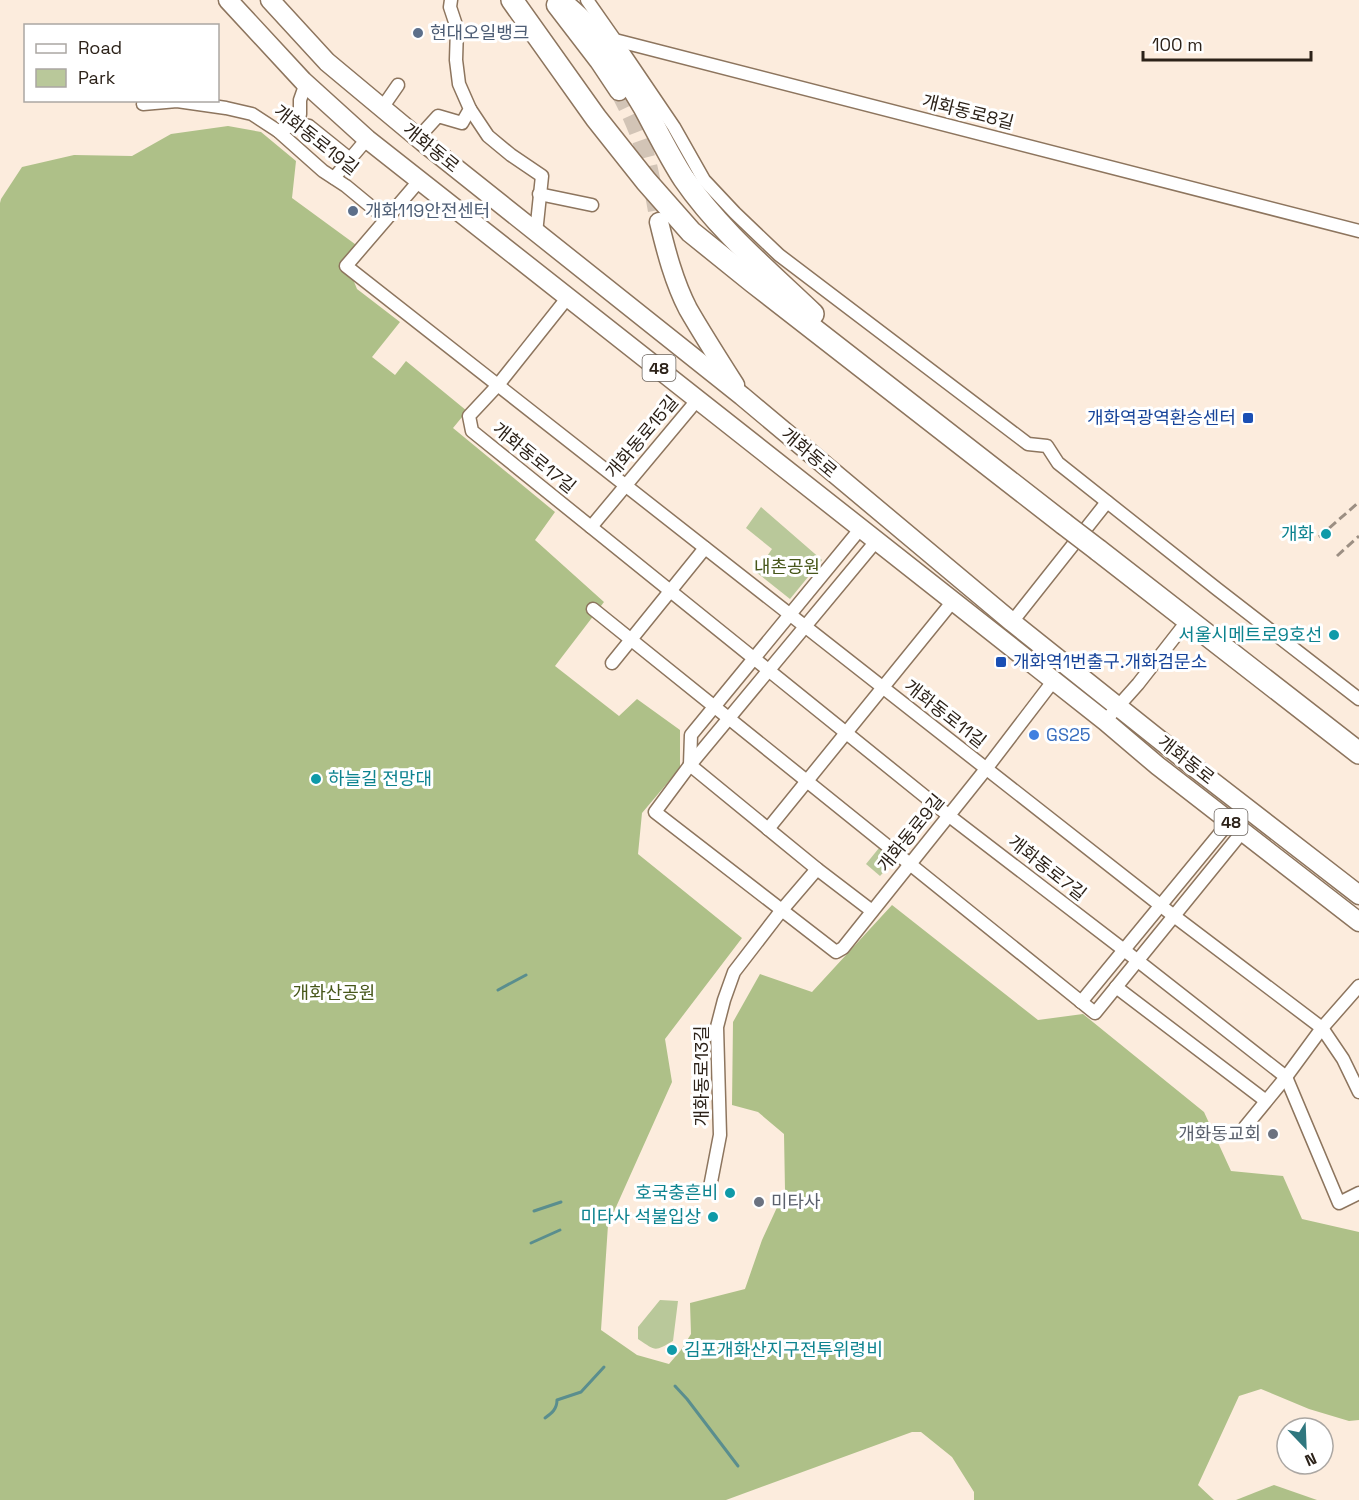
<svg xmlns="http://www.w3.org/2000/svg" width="1359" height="1500" font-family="'Space Grotesk','Noto Sans KR',sans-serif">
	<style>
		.green { fill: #b9c89a }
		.forest { fill: #aec088 }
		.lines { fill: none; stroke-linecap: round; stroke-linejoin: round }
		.stream { stroke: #5a8e8e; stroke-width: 3 }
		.primary-tunnel { stroke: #d2c4b6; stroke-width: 18; stroke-dasharray: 18 9; stroke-linecap: butt }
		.street-casing { stroke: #8d755e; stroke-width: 15 }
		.primary-casing { stroke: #8d755e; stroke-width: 21 }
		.highway-casing { stroke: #8d755e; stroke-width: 24 }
		.street { stroke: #fff; stroke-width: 12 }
		.primary { stroke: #fff; stroke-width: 18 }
		.highway { stroke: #fff; stroke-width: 21 }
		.rail { stroke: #9c8f83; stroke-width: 3; stroke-dasharray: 9 4.5; stroke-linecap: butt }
		.highway-bridge-casing { stroke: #8d755e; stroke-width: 24; stroke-linecap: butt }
		.highway-bridge { stroke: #fff; stroke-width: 21 }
		.service-dot { fill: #5c6f8a; stroke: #fff; stroke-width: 2 }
		.transit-dot { fill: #1a4fb4; stroke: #fff; stroke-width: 2 }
		.culture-dot { fill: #0f9aa8; stroke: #fff; stroke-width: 2 }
		.shop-dot { fill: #3f7fe0; stroke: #fff; stroke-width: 2 }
		.worship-dot { fill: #6b7280; stroke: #fff; stroke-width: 2 }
		.labels { text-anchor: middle; stroke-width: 6; stroke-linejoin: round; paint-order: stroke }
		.shield { fill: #fff; stroke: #6b645e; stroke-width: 1.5 }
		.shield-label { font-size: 16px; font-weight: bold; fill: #2c2219 }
		.service-label { font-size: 18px; fill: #4e5e75; stroke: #fff; text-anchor: start }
		.street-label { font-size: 18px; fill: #2c2219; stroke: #fff }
		.transit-label { font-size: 18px; fill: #164399; stroke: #fff; text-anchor: end }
		.culture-label { font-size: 18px; fill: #0d838f; stroke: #fff; text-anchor: end }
		.park-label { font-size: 18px; fill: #47571a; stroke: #fff }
		.shop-label { font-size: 18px; fill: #366cbe; stroke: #fff; text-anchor: start }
		.worship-label { font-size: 18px; fill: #5b616d; stroke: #fff; text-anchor: end }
	</style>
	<rect width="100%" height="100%" fill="#fcecdd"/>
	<g class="green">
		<polygon points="761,507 822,560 790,599 756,572 772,549 746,528"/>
		<polygon points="879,848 895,860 880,876 866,864"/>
		<path d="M660 1300 678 1301 673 1341C654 1352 656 1351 638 1339V1327Z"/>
	</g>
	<g class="forest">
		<polygon points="228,126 261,132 296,161 292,198 359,247 348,267 357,289 400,322 372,357 395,375 406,361 467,411 453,428 555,512 535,540 604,602 555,666 619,716 637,699 680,730 680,768 642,813 638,854 742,938 665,1039 672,1082 608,1225 601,1330 637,1355 669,1364 681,1350 691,1334 690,1303 745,1289 762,1240 785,1190 784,1134 758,1112 732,1105 733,1022 760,974 812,992 892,905 1038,1020 1083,1014 1204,1112 1231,1171 1283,1176 1302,1219 1359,1232 1359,1420 1349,1421 1309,1409 1261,1389 1239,1396 1198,1485 1214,1500 974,1500 974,1492 952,1457 921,1432 912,1432 726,1500 0,1500 0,203 1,199 22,167 74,155 132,156 171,134"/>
		<polygon points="1274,1485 1317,1500 1236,1500"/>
	</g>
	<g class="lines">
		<g class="stream">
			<polyline points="498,990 526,975"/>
			<polyline points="534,1211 561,1202"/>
			<polyline points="531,1243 560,1230"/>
			<polyline points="675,1386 687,1399 738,1466"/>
			<path d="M545 1418C552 1413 557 1409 557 1400L581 1392 604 1367"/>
		</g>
		<path class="primary-tunnel" d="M619 91C628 108 636 125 642 143 650 168 654 195 659 222"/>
		<defs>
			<g id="street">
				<polyline points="587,0 615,40 1359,231"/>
				<polyline points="615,40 674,127 704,180 735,213 779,255 1028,444 1047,446 1058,463 1217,589 1359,699"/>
				<polyline points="143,104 177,101 226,108 252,114 278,131 323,171 346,186 386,219"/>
				<polyline points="382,108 398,85"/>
				<polyline points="470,109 488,136 511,155 542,176 536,233"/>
				<polyline points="297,124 300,114 300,100 306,83"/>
				<polyline points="278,131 297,124 309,126 350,159 367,139"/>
				<polyline points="418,138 438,116 462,123 470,109 459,84 456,60 457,28 450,7 451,0"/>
				<polyline points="334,178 350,159"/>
				<polyline points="419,181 346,266 1174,916 1322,1028 1343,1059 1359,1092"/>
				<polyline points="539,194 592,205"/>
				<polyline points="568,297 498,385 469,416 472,431 948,815 1124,950 1286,1077 1339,1203 1359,1193"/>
				<polyline points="591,527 698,399"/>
				<polyline points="877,540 690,765 655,812 836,952 843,948 986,769 1054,680"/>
				<polyline points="593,609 1095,1013 1243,831"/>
				<polyline points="1012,622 1107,502"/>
				<polyline points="612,663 705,548"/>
				<polyline points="1105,721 1138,684 1181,629"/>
				<polyline points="690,765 691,735 861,528"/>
				<polyline points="690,765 817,869 872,911"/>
				<polyline points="768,829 953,601"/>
				<polyline points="1116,987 1266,1101"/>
				<polyline points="1081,1002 1230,821"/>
				<polyline points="1245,1127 1286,1077 1322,1028 1359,986"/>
				<polyline points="710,1187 720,1135 717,1027 724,1000 734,972 781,911 817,869"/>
			</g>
			<g id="primary">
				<polyline points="228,0 303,81 367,139 953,601 1105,721 1158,766 1359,922"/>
				<polyline points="270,0 327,62 423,142 742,396 1012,622 1195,768 1359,895"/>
				<polyline points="556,5 599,61 619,91"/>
				<path d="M659 222C666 251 674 282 688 309 703 335 719 360 735 385"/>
			</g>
			<g id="highway">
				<polyline points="512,0 596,118 646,181 691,232 753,282 1064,524"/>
				<path d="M559 0C569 9 581 18 589 28 610 52 628 79 644 107 657 131 669 156 684 179 719 230 768 271 813 314"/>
				<polyline points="1098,550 1359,753"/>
			</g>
		</defs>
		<use href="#street" class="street-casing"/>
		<use href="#primary" class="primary-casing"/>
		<use href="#highway" class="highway-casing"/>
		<use href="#street" class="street"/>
		<use href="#primary" class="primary"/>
		<use href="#highway" class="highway"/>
		<g class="rail">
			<polyline points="1319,537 1359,502"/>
			<polyline points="1337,556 1359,536"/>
		</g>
		<defs>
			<polyline id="highway-bridge" points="1064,524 1098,550"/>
		</defs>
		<use href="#highway-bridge" class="highway-bridge-casing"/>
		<use href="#highway-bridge" class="highway-bridge"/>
	</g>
	<g class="service-dot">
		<circle cx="418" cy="33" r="6"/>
		<circle cx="353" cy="211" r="6"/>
	</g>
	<g class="transit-dot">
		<rect x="1242" y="412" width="12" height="12" rx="3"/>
		<rect x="995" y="656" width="12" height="12" rx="3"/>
	</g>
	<g class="culture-dot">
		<circle cx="1326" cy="534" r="6"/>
		<circle cx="1334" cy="635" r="6"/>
		<circle cx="316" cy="779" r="6"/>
		<circle cx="730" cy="1193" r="6"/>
		<circle cx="713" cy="1217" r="6"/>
		<circle cx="672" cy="1350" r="6"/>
	</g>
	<circle class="shop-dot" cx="1034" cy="735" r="6"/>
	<g class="worship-dot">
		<circle cx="1273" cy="1134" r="6"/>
		<circle cx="759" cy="1202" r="6"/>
	</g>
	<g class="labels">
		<g class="shield">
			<rect x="642.5" y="355" width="33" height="26" rx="4.5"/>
			<rect x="1214.5" y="809" width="33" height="26" rx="4.5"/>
		</g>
		<g class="shield-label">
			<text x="659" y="374">48</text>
			<text x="1231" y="828">48</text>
		</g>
		<g class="service-label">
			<text x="430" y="39">현대오일뱅크</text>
			<text x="365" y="217">개화119안전센터</text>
		</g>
		<g class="street-label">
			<text transform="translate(968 112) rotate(14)" y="6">개화동로8길</text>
			<text transform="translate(316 140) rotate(38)" y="6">개화동로19길</text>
			<text transform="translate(431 148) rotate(39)" y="6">개화동로</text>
			<text transform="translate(642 437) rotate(-50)" y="6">개화동로15길</text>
			<text transform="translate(809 453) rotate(40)" y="6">개화동로</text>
			<text transform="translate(534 458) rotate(39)" y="6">개화동로17길</text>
			<text transform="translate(945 714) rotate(38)" y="6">개화동로11길</text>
			<text transform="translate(1186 760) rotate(38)" y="6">개화동로</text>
			<text transform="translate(911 833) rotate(-51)" y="6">개화동로9길</text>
			<text transform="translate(1047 868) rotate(38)" y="6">개화동로7길</text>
			<text transform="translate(702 1076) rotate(-90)" y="6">개화동로13길</text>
		</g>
		<g class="transit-label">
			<text x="1236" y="424">개화역광역환승센터</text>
			<text x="1013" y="668" text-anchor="start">개화역1번출구.개화검문소</text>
		</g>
		<g class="culture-label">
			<text x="1314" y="540">개화</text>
			<text x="1322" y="641">서울시메트로9호선</text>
			<text x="328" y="785" text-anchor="start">하늘길 전망대</text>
			<text x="718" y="1199">호국충흔비</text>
			<text x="701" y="1223">미타사 석불입상</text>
			<text x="684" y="1356" text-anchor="start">김포개화산지구전투위령비</text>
		</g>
		<g class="park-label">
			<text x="787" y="573">내촌공원</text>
			<text x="334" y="999">개화산공원</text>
		</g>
		<g class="shop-label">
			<text x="1046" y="741">GS25</text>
		</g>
		<g class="worship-label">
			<text x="1261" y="1140">개화동교회</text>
			<text x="771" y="1208" text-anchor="start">미타사</text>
		</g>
	</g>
	<rect x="24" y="24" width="195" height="78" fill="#ffffff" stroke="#aba7a3" stroke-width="1.5"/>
	<rect x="36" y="44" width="30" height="9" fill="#ffffff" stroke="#aba7a3" stroke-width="1.5"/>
	<text x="78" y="54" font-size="18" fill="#2c2219">Road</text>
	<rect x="36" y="69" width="30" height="18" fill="#b9c89a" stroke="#aba7a3" stroke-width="1.5"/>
	<text x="78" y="84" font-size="18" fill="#2c2219">Park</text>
	<g transform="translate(1305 1446) rotate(157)"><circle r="28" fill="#ffffff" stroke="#aba7a3" stroke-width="1.5"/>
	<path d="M0-4.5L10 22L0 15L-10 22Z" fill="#2f777f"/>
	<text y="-9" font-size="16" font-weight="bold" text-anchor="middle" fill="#2c2219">N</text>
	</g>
	<path d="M1143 51v9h168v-9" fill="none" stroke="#2c2219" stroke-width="3"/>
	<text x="1152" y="51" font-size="18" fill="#2c2219" stroke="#ffffff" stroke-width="4.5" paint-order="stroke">100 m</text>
</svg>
